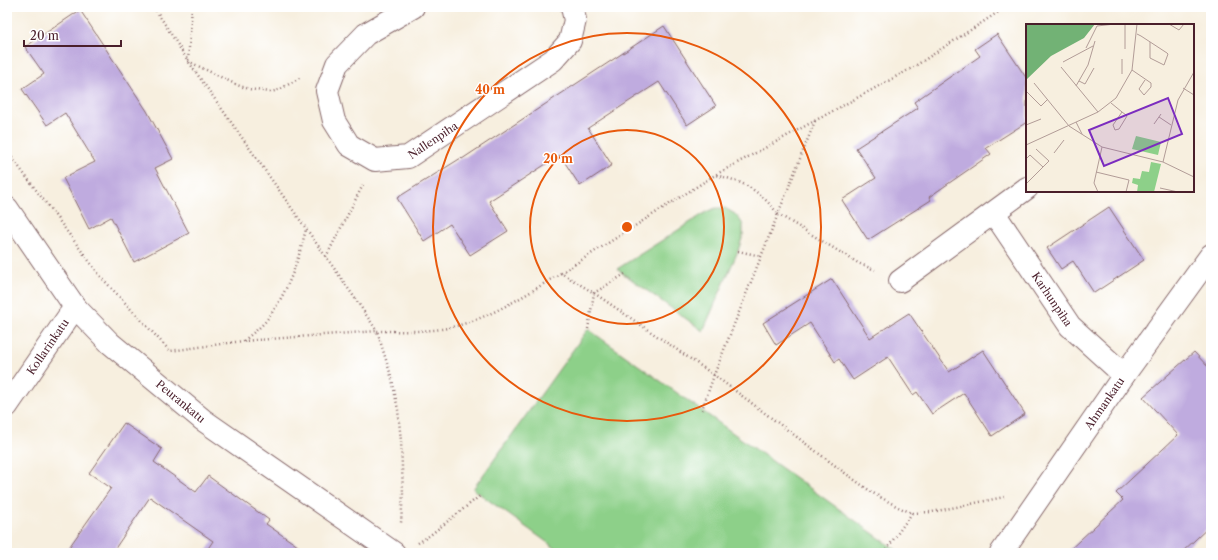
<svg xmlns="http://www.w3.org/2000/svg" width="1218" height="560" font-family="'Libre Caslon Text',serif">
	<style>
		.green { fill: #8dd089; stroke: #6c785a }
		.building { fill: #bfabdf }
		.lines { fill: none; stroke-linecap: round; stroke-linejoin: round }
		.street-casing { stroke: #87686a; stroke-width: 24 }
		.path { stroke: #87686a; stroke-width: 2.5; stroke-dasharray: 1 3; stroke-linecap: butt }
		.street { stroke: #fff; stroke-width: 22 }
		.ring { fill: none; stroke: #e8590c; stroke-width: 2 }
		.labels { text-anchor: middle; stroke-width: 3; stroke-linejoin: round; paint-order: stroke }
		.street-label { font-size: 11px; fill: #4a1f2b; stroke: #fff }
		.inset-road { fill: none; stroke: #b29c97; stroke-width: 1 }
		.view { fill: #7b2cbf; fill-opacity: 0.15; stroke: #7b2cbf; stroke-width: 2 }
		.inset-edge { fill: none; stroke: #4a1f2b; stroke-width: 2 }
		.centre { fill: #e8590c; stroke: #fff; stroke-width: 2 }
		.ring-label { font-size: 12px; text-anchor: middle; font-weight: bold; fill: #e8590c; stroke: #fff; stroke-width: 3; stroke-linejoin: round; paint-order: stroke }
	</style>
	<rect width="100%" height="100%" fill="#fff"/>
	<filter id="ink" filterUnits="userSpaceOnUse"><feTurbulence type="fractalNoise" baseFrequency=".025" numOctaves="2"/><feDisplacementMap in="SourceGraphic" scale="8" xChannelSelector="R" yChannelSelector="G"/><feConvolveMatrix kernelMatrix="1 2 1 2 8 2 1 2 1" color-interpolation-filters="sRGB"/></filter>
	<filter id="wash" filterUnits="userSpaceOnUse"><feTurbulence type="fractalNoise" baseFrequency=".012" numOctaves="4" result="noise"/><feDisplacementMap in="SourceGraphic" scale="16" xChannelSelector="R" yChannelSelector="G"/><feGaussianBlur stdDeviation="0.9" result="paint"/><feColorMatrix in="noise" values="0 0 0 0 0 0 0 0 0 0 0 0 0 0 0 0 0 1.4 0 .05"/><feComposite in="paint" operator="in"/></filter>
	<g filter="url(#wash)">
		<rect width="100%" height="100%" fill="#f7efdf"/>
		<g class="green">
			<polygon points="716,208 725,208 735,214 740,220 743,225 743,235 738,251 703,331 617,269 708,211"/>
			<polygon points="588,329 899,552 898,553 562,553 473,489"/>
		</g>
		<g id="blocks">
			<g class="building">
				<polygon points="80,10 147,111 173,159 155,168 189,233 134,262 111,217 89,229 63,178 95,162 65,113 47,125 22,89 44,74 25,47"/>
				<polygon points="664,26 716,106 687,125 659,82 588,128 612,165 580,186 560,155 489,201 508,231 470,255 450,224 424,241 397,198 461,158 462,159"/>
				<polygon points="997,34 1027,79 1027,122 986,148 991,154 929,197 931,200 868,240 842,200 876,178 856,148 918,108 914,102 980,56 975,49"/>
				<polygon points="1109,207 1144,260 1094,293 1073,261 1061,269 1047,248"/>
				<polygon points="832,279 870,338 909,313 949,372 983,350 1025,414 992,436 964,393 932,414 917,392 913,395 888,357 853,380 839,359 835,362 810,323 776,345 763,323"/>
				<polygon points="1194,352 1211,370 1211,525 1181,553 1066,553 1123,500 1116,493 1178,435 1143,397"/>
				<polygon points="124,423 162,449 154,462 196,492 208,476 269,520 266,524 308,553 205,553 213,541 150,497 112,553 65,553 111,488 89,473"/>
			</g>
		</g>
	</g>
	<g filter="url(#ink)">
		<use href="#blocks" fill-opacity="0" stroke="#87686a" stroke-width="1"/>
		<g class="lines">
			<defs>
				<g id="street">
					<path id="s1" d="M413 7 366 34 337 64 327 91 334 121 349 145 375 160 408 157 553 60 570 41 575 20 572 7"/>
					<path id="s2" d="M7 208 75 307 110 343 203 420 394 553"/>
					<path id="s3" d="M994 213 1070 326 1124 375"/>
					<polyline points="900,281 1027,188"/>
					<path id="s4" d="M7 406 75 307"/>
					<path id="s5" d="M1001 553 1124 375 1211 255"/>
				</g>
			</defs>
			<use href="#street" class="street-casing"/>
			<g class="path">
				<polyline points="154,7 188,61 237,85 249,89 270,92 279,90 301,77"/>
				<path d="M192 7 188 61 350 291 377 331C398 331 421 332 442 329 485 322 524 296 561 273L594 293 714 375 849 476 873 493 898 507 912 513 932 512 1004 497"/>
				<polyline points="815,121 778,214 858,263 875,270"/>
				<polyline points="7,151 101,277 170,351 243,341 377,331 392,379 398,410 401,441 403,493 401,523"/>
				<polyline points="738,251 761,256"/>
				<polyline points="326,257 363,185"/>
				<polyline points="561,273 715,175 912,68 1006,7"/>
				<polyline points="588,329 594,293 625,274"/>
				<path d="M244 341C251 334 259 329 265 322 287 295 298 262 306 229"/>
				<path d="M702 410 714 375 778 214C760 191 744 181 715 175"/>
				<polyline points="418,543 429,536 481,495"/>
				<polyline points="884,553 912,513"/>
			</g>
			<use href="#street" class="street"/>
		</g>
	</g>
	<g class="ring">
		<circle cx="627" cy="227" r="97"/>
		<circle cx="627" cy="227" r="194"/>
	</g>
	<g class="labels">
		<g class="street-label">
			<text dy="4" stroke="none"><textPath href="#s1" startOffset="277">Nallenpiha</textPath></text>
			<text dy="4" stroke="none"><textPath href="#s3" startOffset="104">Karhunpiha</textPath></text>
			<text dy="4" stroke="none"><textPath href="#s4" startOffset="72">Kollarinkatu</textPath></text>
			<text dy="4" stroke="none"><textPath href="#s2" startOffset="262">Peurankatu</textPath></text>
			<text dy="4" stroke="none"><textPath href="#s5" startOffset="182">Ahmankatu</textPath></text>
		</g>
	</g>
	<g transform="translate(1026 24)">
		<rect width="168" height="168" fill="#f7efdf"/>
		<path d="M110 112 135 118 132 131 106 125ZM125 138 135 140 128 168H111L112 161 106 159 107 154 114 155 116 147 123 148Z" fill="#8dd089"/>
		<path d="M0 0H69L58 14 25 32 0 56Z" fill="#72b275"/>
		<path class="inset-road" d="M99 0V25M143 0 153 6 158 0M111 10 115 12 141 29 142 30 138 41 124 34V18M60 24 71 2 89 0M37 38 67 22M35 43 72 88M106 46 125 59V63L118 71 113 65 119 56M96 50V35M53 57 59 60 68 44M8 59 43 102 76 123 137 138 168 153M50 62 62 41 69 17M157 64 168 71M0 67 15 82 22 75M85 79 96 88 100 91 101 92 93 105 89 106 87 101 96 88M133 93 145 101M50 98 56 110M128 100 135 90M0 101 15 95M0 121 72 88 90 74 106 46 111 0M28 129 38 116M0 135 4 131 17 143M137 138 152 76 168 48M70 148 103 156 100 168M0 160 23 137 10 125M134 164 152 168M72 168 68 159 76 123"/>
		<path class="view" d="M142 74 156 110 78 142 63 106Z"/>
		<rect width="168" height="168" class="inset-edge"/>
	</g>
	<circle cx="627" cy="227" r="6" class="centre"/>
	<g class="ring-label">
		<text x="490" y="94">40 m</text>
		<text x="558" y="163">20 m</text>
	</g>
	<rect width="1218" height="560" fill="none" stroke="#fff" stroke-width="24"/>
	<path d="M24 40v6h97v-6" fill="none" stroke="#4a1f2b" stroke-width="2"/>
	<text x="30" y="40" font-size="12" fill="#4a1f2b" stroke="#ffffff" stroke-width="3" paint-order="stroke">20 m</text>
</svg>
